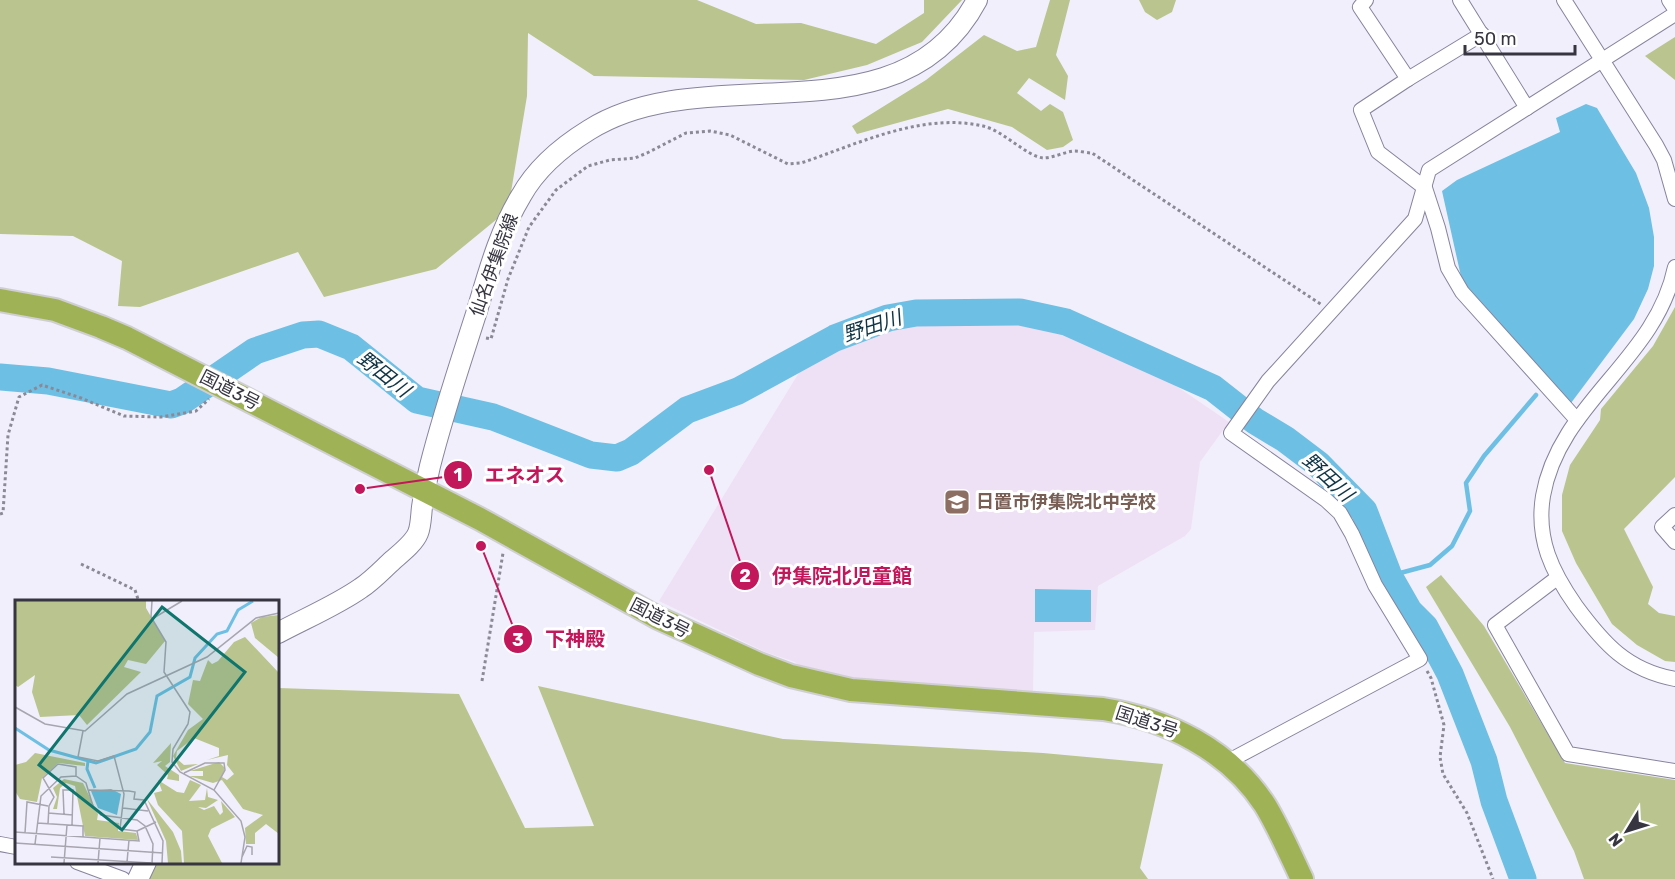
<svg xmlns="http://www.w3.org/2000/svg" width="1675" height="879" font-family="Rubik,'Noto Sans JP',sans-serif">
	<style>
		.education { fill: #efe1f5 }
		.green { fill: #bac48e }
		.water { fill: #6ebfe4 }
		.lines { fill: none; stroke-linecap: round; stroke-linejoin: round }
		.stream { stroke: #6ebfe4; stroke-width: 4.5 }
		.river { stroke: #6ebfe4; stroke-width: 27 }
		.minor-casing { stroke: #86839c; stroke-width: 16 }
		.secondary-casing { stroke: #86839c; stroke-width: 22 }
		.trunk-casing { stroke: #cfcfd1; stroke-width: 26 }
		.path { stroke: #8b8995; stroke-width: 3; stroke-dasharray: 3 3; stroke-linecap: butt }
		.minor { stroke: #fff; stroke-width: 14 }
		.secondary { stroke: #fff; stroke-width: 20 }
		.trunk { stroke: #9fb256; stroke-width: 22 }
		.labels { text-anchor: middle; stroke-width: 6; stroke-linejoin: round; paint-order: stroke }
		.street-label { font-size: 18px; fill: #373540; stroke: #fff }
		.education-label { font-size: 18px; font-weight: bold; fill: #785e54; stroke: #fff; text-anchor: start }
		.water-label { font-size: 20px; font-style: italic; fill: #0f3444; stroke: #fff }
		.inset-river { fill: none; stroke: #6ebfe4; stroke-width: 3 }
		.inset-road { fill: none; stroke: #a7a5b0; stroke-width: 1.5 }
		.view { fill: #0f766e; fill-opacity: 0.15; stroke: #0f766e; stroke-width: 3 }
		.inset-edge { fill: none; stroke: #373540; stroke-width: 3 }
		.leader { fill: none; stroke: #c2185b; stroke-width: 2 }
		.callout-dot { fill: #c2185b; stroke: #fff; stroke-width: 2 }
		.mark-label { font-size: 18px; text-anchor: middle; font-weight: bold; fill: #fff }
		.callout-label { font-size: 20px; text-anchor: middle; font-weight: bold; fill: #c2185b; stroke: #fff; stroke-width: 6; stroke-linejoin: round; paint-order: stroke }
	</style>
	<rect width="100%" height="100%" fill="#f1effb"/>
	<polygon class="education" points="938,320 1031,322 1065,330 1166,379 1229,422 1200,462 1191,529 1185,536 1098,586 1095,630 1034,632 1033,692 883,682 802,669 795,662 765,652 659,601 803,366 821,352 909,325"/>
	<g class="green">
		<polygon points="0,0 697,0 756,24 801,23 876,44 924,13 924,0 962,0 922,42 867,65 804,80 594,76 528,33 527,96 508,210 436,269 324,297 298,252 140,307 118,306 122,261 73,236 0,234"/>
		<polygon points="1050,0 1070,0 1056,55 1068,76 1065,100 1029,78 1017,93 1041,111 1050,104 1063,112 1073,140 1063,147 1047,150 1012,127 948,109 857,134 852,126 926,80 984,35 1017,51 1036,47"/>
		<polygon points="1139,0 1176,0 1172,12 1157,20 1145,12"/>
		<polygon points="1675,37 1675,80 1645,56"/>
		<polygon points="1675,307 1675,477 1624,529 1653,587 1648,604 1659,613 1675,616 1675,662 1665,661 1637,645 1612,624 1576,563 1562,531 1562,495 1570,465 1600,420 1601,409 1653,346"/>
		<polygon points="1441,575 1484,626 1565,763 1675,780 1675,879 1584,879 1574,851 1510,727 1426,587"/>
		<polygon points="538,686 783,739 1043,753 1163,764 1140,868 1148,879 143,879 151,863 278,862 278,688 459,694 525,828 594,826"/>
	</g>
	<g class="water">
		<polygon points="1586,104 1597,108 1636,173 1649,208 1654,237 1654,266 1648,289 1634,319 1571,403 1462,281 1442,191 1457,180 1560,132 1556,118"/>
		<polygon points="1035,589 1091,590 1091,622 1035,622"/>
	</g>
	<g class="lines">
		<polyline class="stream" points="1389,576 1430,565 1452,546 1470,511 1466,483 1484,456 1536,395"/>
		<polyline class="river" points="0,377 48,381 171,405 182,401 255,351 303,335 319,334 351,347 417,400 493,417 591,455 617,458 631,452 687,410 738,391 835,338 888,318 916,313 1020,312 1066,322 1213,388 1255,421 1285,439 1318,464 1364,511 1389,576 1409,611 1425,627 1450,674 1484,761 1494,801 1523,879"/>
		<defs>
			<g id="minor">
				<polyline points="1366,0 1360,7 1408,79 1361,110 1378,152 1425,188 1438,228 1448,268 1462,292 1577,420"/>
				<polyline points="1460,0 1527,108"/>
				<polyline points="1564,0 1656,145 1664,160 1675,199"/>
				<polyline points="1669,0 1675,9"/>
				<polyline points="1408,79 1482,34"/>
				<path d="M1675 267C1656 360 1559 403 1543 496 1536 539 1552 572 1576 606 1604 644 1627 670 1675 679"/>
				<polyline points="1675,515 1662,527 1675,542"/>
				<polyline points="1557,578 1495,625 1568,754 1675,771"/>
				<polyline points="1227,762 1420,659 1375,585 1352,534 1340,513 1326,500 1231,433 1268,381 1415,219 1429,170 1675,14"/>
				<polyline points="0,844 16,847"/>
				<polyline points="77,862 123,879"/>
			</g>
			<g id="secondary">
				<path d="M278 633C304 619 337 605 361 588 373 580 383 569 393 560 401 553 414 543 418 533 421 526 421 515 422 507 424 493 427 479 430 466 443 414 460 364 476 314 488 274 499 232 521 196 536 169 563 146 589 130 708 55 899 147 977 0"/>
				<polyline points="138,879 146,862"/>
			</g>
			<path id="trunk" d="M0 300 55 310 101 327 127 338 480 519 658 618 759 664 791 676 851 690 1103 709C1167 719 1229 750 1265 805 1279 828 1290 854 1302 879"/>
		</defs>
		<use href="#minor" class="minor-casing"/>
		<use href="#secondary" class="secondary-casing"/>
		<use href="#trunk" class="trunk-casing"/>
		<g class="path">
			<path d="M486 338 491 339 508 279 529 227 556 190 588 166 610 160 635 158 647 153 686 133 710 131 730 135 788 164 801 163C858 144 922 112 983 126 1004 131 1026 156 1043 158 1053 158 1064 152 1074 151 1080 151 1087 153 1092 153L1322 305"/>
			<polyline points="0,514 3,513 8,435 19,397 42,385 81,398 124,416 161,417 196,411 209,399"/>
			<polyline points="81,564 135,590 139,602"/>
			<polyline points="1427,671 1431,678 1444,725 1440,757 1443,774 1467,813 1493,879"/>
			<polyline points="482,681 503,553"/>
		</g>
		<use href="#minor" class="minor"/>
		<use href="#secondary" class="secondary"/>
		<use href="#trunk" class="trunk"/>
	</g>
	<defs>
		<symbol id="school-square" viewBox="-11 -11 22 22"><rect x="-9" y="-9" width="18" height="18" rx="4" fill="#8d6e63" stroke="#fff"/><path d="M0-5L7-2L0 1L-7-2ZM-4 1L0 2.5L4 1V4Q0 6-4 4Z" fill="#fff"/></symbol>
	</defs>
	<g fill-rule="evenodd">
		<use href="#school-square" x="942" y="487" width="30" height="30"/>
	</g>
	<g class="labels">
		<g class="street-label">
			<text transform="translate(494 265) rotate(-70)" y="6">仙名伊集院線</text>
			<text transform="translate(230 390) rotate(27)" y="6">国道3号</text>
			<text transform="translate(660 618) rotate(27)" y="6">国道3号</text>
			<text transform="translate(1147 722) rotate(18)" y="6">国道3号</text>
		</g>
		<g class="education-label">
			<text x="976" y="508">日置市伊集院北中学校</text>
		</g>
		<g class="water-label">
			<text transform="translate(872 326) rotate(-18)" y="7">野田川</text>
			<text transform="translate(384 374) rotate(38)" y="7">野田川</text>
			<text transform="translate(1328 477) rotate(43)" y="7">野田川</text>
		</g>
	</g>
	<g transform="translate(15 600)">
		<rect width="264" height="264" fill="#f1effb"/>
		<path d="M0 1H131V8L150 41 131 64 113 60 109 67 126 72 72 125 64 115 25 117 17 92 20 75 3 87 0 85ZM264 15V58L240 38 236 23 247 17ZM230 37 264 73V234L251 224 240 233V244H231L230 228 248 215 228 209 207 180 198 183 174 176H188V171H175L204 162 210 168 207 177 212 180 219 174 212 165 213 155 192 160 204 156V148L179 138 162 151 161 158 169 165 183 164 166 171 158 156 173 130 188 119 173 104 178 80 185 81 193 60 197 64 203 61 219 42ZM156 143 155 162 150 166 164 175V181L152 179 153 175 142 165 147 161 138 163ZM20 153 70 163V166L43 163 27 178 22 202 5 199 0 191V165L11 162ZM49 179 68 183 83 214 82 220 104 223 103 231 121 233 123 240 70 236 60 186 51 183 45 188 42 209H38L42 197 38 188ZM143 180 162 192 169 193 175 180 186 185 174 201 190 200 192 188 193 197 203 200 191 208 183 207 189 210 199 206 205 215 208 212 206 201 220 217 196 229 193 236 207 263H169L167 231 143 205 139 193 147 191ZM132 199 158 232 166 251 167 263H153L151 241Z" fill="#bac48e"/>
		<path d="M96 189 106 194 102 215 83 208 76 191Z" fill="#6ebfe4"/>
		<path class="inset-river" d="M0 128 34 150 81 163 121 149 135 132 142 96 175 77 180 58 202 34 212 31 223 10 238 1M73 161 72 169 80 188"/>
		<path class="inset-road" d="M137 1 136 17 151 42 149 72 175 112 173 124 158 149 157 162 165 172 199 190 226 221 230 237 226 263M137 19 167 1M0 107 30 124 70 131 112 94 192 57 241 18 264 13M68 131 63 157 83 161 99 156 109 194 105 229 122 231M169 173 190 163H209L210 170 199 190M74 190 114 191 120 192 119 199 129 200 148 241 147 263M108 208 133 211M33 213 58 215M49 214 48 190H58L57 225M22 223 68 226V237M33 224 34 206 39 197 28 178 43 164 61 167V176M0 232 124 241 122 231 141 222M10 233 12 202 33 206M0 243 148 253M20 244 26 196 46 177 61 176 71 183 78 206 86 215 122 220 130 226 138 244 137 263M36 257 136 263M227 257 232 246 237 247V255M112 262 114 240M49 263 52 225M83 263 85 238"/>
		<path class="view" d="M147 7 230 72 107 230 24 165Z"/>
		<rect width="264" height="264" class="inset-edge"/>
	</g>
	<path class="leader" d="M360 489L458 475M709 470L745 576M481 546L518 639"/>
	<g class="callout-dot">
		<circle cx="360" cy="489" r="6"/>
		<circle cx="709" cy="470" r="6"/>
		<circle cx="481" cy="546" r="6"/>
		<circle cx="458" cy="475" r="15"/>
		<circle cx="745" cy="576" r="15"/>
		<circle cx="518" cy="639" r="15"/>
	</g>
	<g class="mark-label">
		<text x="458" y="481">1</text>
		<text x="745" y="582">2</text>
		<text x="518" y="646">3</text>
	</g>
	<g class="callout-label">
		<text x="525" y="482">エネオス</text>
		<text x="842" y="583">伊集院北児童館</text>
		<text x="575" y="646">下神殿</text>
	</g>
	<g transform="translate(1627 831) rotate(232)" stroke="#ffffff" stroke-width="4.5" paint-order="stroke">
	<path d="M0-4.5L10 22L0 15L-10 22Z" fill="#373540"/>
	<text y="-9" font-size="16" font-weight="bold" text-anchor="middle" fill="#373540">N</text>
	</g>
	<path d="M1465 45v9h110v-9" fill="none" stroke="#373540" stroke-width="3"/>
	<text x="1474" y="45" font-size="18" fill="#373540" stroke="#ffffff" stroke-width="4.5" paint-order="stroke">50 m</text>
</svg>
